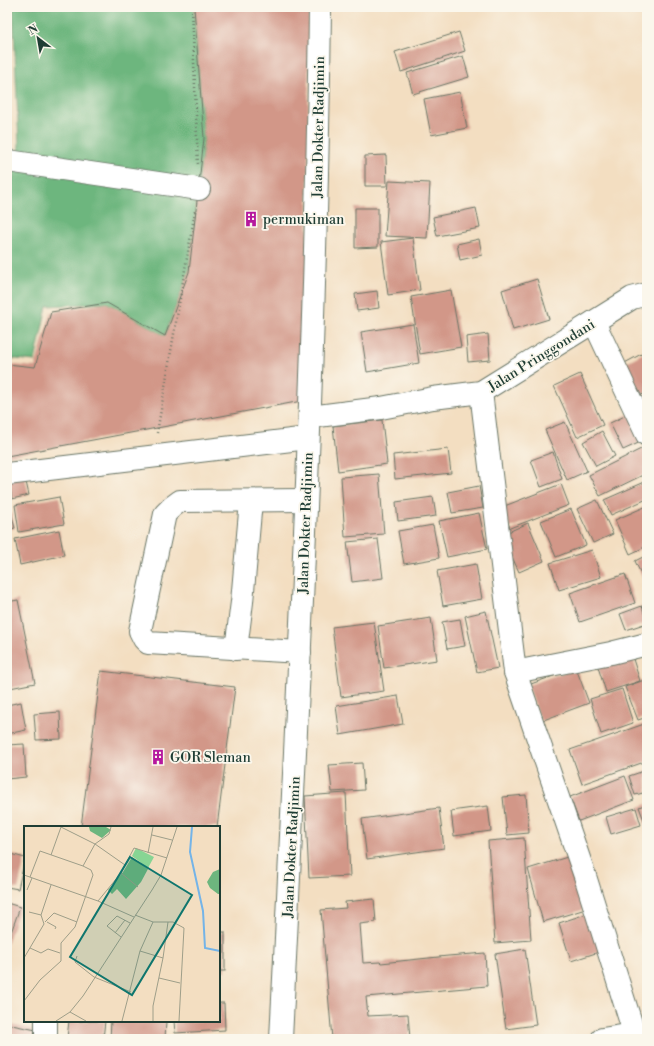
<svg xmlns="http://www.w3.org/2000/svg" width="654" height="1046" font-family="'Libre Bodoni',serif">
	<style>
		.forest { fill: #6db67e; stroke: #467a59 }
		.building { fill: #d29788 }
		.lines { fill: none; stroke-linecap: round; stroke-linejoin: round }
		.minor-casing { stroke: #697565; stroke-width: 24 }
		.major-casing { stroke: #697565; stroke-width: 24 }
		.path { stroke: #697565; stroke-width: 2.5; stroke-dasharray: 1 3; stroke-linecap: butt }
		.minor { stroke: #fff; stroke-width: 22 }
		.major { stroke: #fff; stroke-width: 22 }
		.labels { text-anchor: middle; stroke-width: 3.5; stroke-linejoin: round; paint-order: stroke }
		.street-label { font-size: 14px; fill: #1f3d34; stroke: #fbf7ec }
		.poi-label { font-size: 14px; fill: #1f3d34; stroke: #fbf7ec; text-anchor: start }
		.inset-river { fill: none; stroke: #74b4e8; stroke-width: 2 }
		.inset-road { fill: none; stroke: #9e9e89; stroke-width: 1 }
		.view { fill: #0f766e; fill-opacity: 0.15; stroke: #0f766e; stroke-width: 2 }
		.inset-edge { fill: none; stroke: #1f3d34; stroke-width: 2 }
	</style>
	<rect width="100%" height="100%" fill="#fbf7ec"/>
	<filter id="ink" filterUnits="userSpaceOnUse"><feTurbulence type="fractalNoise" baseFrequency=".025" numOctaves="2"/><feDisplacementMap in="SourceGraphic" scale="8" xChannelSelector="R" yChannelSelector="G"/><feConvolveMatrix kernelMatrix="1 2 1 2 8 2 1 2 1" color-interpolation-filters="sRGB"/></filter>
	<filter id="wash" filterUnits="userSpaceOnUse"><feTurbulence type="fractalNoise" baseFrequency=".012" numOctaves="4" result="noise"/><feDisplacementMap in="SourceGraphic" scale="16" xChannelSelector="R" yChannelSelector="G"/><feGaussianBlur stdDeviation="0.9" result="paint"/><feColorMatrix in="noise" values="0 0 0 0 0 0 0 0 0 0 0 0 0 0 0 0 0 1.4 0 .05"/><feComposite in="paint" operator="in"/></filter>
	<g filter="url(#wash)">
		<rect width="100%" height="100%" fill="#f3dec1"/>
		<polygon class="forest" points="13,7 194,7 204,138 189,272 165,336 107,303 47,306 35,361 7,358 7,210 19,145"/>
		<g id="blocks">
			<g class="building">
				<polygon points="194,7 309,7 307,400 7,456 7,364 35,367 51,312 107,303 165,336 189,272 204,138"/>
				<polygon points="459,32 465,51 401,72 395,52"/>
				<polygon points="463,56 469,77 413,94 407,73"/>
				<polygon points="460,92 467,128 431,135 424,99"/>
				<polygon points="386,155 387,186 365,186 365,156"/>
				<polygon points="389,181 430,183 427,238 385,236"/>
				<polygon points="355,208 378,208 378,247 355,248"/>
				<polygon points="476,208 480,228 437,236 433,217"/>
				<polygon points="413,238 420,290 388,295 381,242"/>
				<polygon points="479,239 482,255 460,260 457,244"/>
				<polygon points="537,279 549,319 513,330 502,290"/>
				<polygon points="451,290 461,347 420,354 411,297"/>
				<polygon points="377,291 379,308 357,311 355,294"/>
				<polygon points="413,324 419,363 367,372 361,332"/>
				<polygon points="488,334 490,360 468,362 466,337"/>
				<polygon points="647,351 647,392 636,398 619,366"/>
				<polygon points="580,374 603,425 577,437 554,386"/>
				<polygon points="631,413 645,440 623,450 610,423"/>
				<polygon points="382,420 387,464 338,471 333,426"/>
				<polygon points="565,422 587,471 567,480 545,430"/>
				<polygon points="602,431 615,456 596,466 583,442"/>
				<polygon points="647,446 647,473 600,496 589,475"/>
				<polygon points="448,449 451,473 395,479 393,455"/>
				<polygon points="553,452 562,479 541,487 531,460"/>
				<polygon points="24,473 29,495 12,499 8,477"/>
				<polygon points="379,474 384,534 345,537 341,477"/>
				<polygon points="647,481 647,499 611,515 604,500"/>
				<polygon points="561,484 569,505 510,528 502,507"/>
				<polygon points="479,486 483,508 452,513 448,492"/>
				<polygon points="7,497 15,528 7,530"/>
				<polygon points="59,497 64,524 19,532 15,505"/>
				<polygon points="433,497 436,516 398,521 396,502"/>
				<polygon points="597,500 613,534 593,543 577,509"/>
				<polygon points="647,506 647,546 630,554 615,520"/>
				<polygon points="571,509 586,545 556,557 541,521"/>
				<polygon points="479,513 487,549 447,557 439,521"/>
				<polygon points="528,523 544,561 519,572 502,535"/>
				<polygon points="433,525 439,558 404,564 398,531"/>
				<polygon points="59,530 64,555 20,565 15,539"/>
				<polygon points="378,539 383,578 352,582 347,542"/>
				<polygon points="592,550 601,577 559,590 550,563"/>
				<polygon points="647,555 647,587 635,561"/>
				<polygon points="476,564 482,599 443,606 437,571"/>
				<polygon points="625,574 635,603 580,622 570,593"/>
				<polygon points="18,600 35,683 10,688 7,676 7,602"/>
				<polygon points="642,606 647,623 626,630 620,614"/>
				<polygon points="486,611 498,668 477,672 465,616"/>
				<polygon points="431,618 437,660 384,668 378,626"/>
				<polygon points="460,619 465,646 447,649 442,622"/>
				<polygon points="374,622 384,691 341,697 332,627"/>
				<polygon points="631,653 640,681 606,692 597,664"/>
				<polygon points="576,668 589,703 541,721 528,685"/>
				<polygon points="101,671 235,687 217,827 81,827"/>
				<polygon points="647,679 647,717 638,720 625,687"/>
				<polygon points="622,689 633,723 601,734 590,699"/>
				<polygon points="398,696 403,724 340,735 336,706"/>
				<polygon points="21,702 26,730 7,734 7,705"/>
				<polygon points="60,712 61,739 36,740 34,714"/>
				<polygon points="647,723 647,761 582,784 570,750"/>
				<polygon points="24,744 26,777 7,779 7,745"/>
				<polygon points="362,763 364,790 332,792 329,765"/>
				<polygon points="647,770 647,792 635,795 629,776"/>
				<polygon points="625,776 634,800 579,821 570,797"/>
				<polygon points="346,793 350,876 309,878 305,796"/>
				<polygon points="526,795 529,833 507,835 503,797"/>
				<polygon points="647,804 647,828 639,807"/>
				<polygon points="488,806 491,831 454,836 451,811"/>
				<polygon points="439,808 444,848 367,859 362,819"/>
				<polygon points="636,808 641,825 611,834 606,817"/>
				<polygon points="524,838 531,940 495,943 488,841"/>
				<polygon points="7,853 25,858 18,889 7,887"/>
				<polygon points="574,855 589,908 543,922 528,869"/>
				<polygon points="374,899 376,922 360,924 363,963 380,962 381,963 448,956 485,953 487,986 366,997 368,1016 408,1014 410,1039 332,1039 321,910 346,908 345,902"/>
				<polygon points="7,903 20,907 7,944"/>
				<polygon points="589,913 602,951 571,961 559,923"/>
				<rect x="219" y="932" width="6" height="39"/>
				<polygon points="525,949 536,1025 506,1029 495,954"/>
				<polygon points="219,1003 224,1003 225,1030 175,1033 174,1021 219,1021"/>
				<polygon points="69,1021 105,1021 103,1039 67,1038"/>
				<polygon points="111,1021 166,1021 165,1039 110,1039"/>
				<polygon points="7,1024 41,1031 39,1039 7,1039"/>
			</g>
		</g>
	</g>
	<g filter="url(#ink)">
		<use href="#blocks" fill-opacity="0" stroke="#697565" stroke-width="1"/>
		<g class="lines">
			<defs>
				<g id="minor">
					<polyline points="8,161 199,189"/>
					<polyline points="594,322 647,435"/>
					<polyline points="481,392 515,672 585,876 636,1039"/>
					<polyline points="310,417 381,408 433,398 481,392 632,298 647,294"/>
					<polyline points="7,474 308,438"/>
					<polyline points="236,649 242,602 251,501"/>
					<polyline points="300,652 148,643 144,639 140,631 165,514 172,507 180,501 305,500"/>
					<polyline points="515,672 611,653 647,644"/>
					<polyline points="46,1021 46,1039"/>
					<polyline points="602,1039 634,1034"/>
				</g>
				<path id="major" d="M281 1039C298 695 316 351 320 7"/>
			</defs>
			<use href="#minor" class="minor-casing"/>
			<use href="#major" class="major-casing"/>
			<g class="path">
				<polyline points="192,7 198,166"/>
				<polyline points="157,433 195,211"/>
			</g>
			<use href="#minor" class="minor"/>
			<use href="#major" class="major"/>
		</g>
	</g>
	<defs>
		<symbol id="building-bare" viewBox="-9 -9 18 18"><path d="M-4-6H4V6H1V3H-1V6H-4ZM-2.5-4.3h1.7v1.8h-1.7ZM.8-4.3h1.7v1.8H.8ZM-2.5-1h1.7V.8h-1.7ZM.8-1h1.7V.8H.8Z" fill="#b5179e" stroke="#fbf7ec" stroke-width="2.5" paint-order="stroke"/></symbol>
	</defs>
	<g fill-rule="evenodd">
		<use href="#building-bare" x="240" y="208" width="22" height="22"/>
		<use href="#building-bare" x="147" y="746" width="22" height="22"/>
	</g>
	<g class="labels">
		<g class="street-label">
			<text transform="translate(318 127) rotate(-89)" y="5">Jalan Dokter Radjimin</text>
			<text transform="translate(541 355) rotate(-32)" y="5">Jalan Pringgondani</text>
			<text transform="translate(305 523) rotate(-88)" y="5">Jalan Dokter Radjimin</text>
			<text transform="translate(291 847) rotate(-87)" y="5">Jalan Dokter Radjimin</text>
		</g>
		<g class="poi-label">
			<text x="263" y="224">permukiman</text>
			<text x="170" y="762">GOR Sleman</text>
		</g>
	</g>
	<g transform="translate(24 826)">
		<rect width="196" height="196" fill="#f3dec1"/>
		<path d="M112 22 130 31 124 42 108 30Z" fill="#87d594"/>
		<path d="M65 1H82L87 4 78 12 66 5ZM108 31 124 43 117 56 102 73 93 63 88 68 84 64 99 46ZM196 43V68H194L186 62 183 56 189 46Z" fill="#6db67e"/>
		<path class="inset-river" d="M168 1 166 26 179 85 181 122 196 125"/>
		<path class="inset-road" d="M37 1 71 18 101 39M128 9 148 14M124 27 129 1M27 29 37 1M97 47 114 61M0 49 74 75 110 91M6 51 16 25 59 40M3 64 8 52M74 75 97 47 110 22 143 32M5 86 17 89M111 89 129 96H149L160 102 155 195M21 96 30 87 53 96M23 96 32 101 31 103M91 107 101 94M97 111 83 100 93 90 106 97M6 122 17 127 24 123 36 127M116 125 139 132 129 180V195M53 130 51 136 70 151 107 166M0 132 20 98 17 89 27 59M139 132 144 96M135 152 156 157M0 175 16 154 37 135V117L51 101 69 49 67 44 59 40 71 18 85 8 87 1M46 186 62 195M32 195 46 186 59 170 128 64 137 49 153 1M98 195 116 125 129 96"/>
		<path class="view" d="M106 31 168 69 108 169 46 131Z"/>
		<rect width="196" height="196" class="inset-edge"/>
	</g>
	<rect width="654" height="1046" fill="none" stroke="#fbf7ec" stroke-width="24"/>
	<g transform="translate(38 38) rotate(329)" stroke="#fbf7ec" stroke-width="3" paint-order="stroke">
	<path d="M0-3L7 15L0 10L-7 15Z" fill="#1f3d34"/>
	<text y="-6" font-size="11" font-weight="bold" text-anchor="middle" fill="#1f3d34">N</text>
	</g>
</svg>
